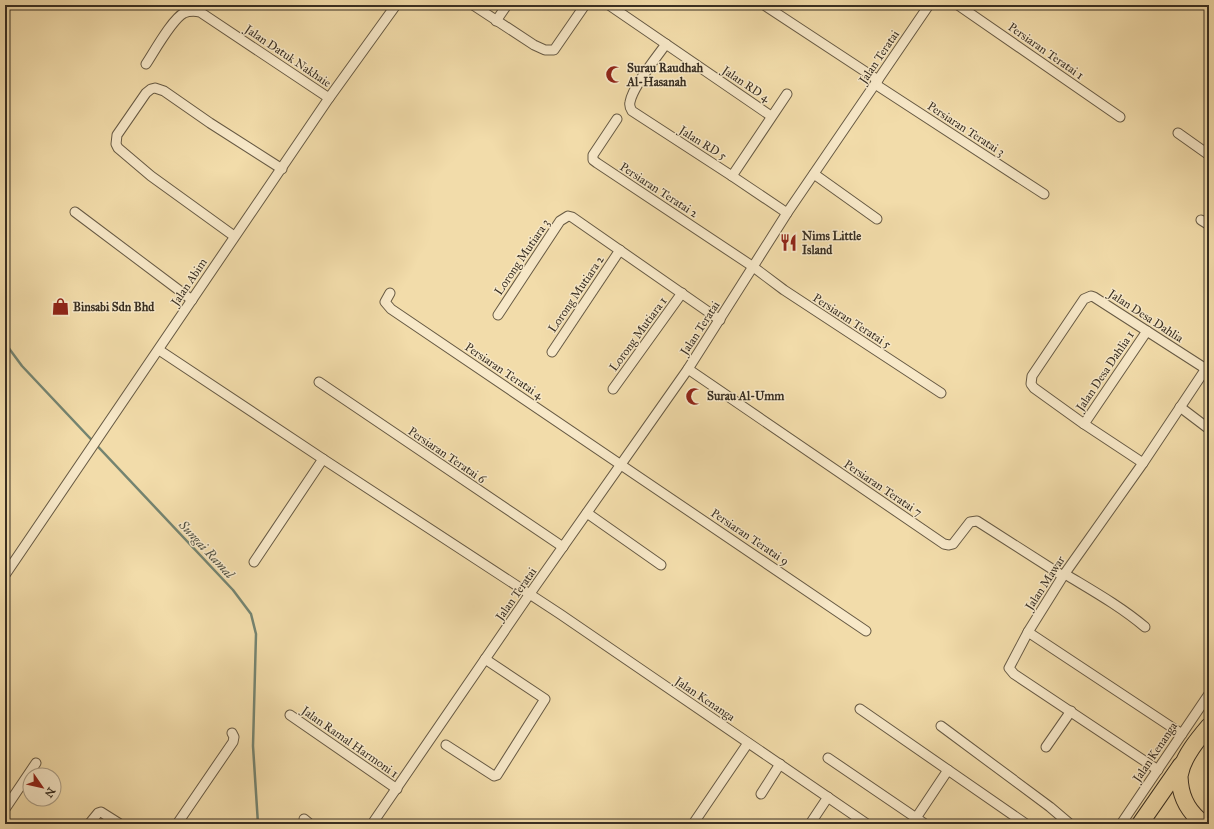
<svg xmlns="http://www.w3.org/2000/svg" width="1214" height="829" font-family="'IM FELL Great Primer',serif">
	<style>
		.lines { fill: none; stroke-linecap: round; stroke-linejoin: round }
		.stream { stroke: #748471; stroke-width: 2.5 }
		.minor-casing { stroke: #675a44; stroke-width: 11 }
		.motorway-casing { stroke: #392f22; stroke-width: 18 }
		.minor { stroke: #f7e8c8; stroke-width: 9 }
		.motorway { stroke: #f2dcaa; stroke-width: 16 }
		.labels { text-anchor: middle; stroke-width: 3; stroke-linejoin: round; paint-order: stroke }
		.street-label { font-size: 12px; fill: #392f22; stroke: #f7e8c8 }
		.poi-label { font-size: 12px; font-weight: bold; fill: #392f22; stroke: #f7e8c8; text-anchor: start }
		.water-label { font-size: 13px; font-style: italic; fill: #525243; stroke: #f7e8c8 }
	</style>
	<rect width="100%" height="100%" fill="#f2dcaa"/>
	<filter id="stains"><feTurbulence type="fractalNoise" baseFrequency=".005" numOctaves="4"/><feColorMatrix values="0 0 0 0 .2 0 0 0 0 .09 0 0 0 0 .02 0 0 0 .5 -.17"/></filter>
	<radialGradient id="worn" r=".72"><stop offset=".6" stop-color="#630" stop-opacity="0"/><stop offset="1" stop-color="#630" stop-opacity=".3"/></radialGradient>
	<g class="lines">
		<polyline class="stream" points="5,343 22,366 233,590 251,614 256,634 253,746 258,824"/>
		<defs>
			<g id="minor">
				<polyline points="473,5 534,45 545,50 554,50 585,5"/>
				<polyline points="609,5 771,116"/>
				<polyline points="764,5 878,80"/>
				<polyline points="958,5 1120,117"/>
				<polyline points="496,21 507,5"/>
				<path d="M666 44C656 58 633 86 630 102 629 106 630 108 632 111L732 176 787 213"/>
				<path d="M146 64C154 52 172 19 184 13 189 11 195 11 200 12L329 98"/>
				<polyline points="875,84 1044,194"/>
				<polyline points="617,119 593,155 593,160 597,163 752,266 784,290 941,393"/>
				<polyline points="1178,133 1209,155"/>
				<polyline points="814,174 877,219"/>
				<polyline points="732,176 787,94"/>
				<polyline points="75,212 192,300"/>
				<polyline points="1201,220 1209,225"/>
				<polyline points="234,236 151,176 118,148 116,144 117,135 146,93 151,89 155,88 164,91 210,123 282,169"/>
				<polyline points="390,293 385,302 391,309 866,631"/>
				<polyline points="498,315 560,221 568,216 572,217 720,320"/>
				<polyline points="159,350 323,459"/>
				<polyline points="552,352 620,250"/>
				<polyline points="688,369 944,544 949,545 953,544 970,522 977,521 1063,576"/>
				<polyline points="319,382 563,547"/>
				<polyline points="613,389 682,293"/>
				<polyline points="1180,407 1209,429"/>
				<polyline points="1084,424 1147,331"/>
				<polyline points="1143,463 1084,424 1034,388 1031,384 1032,376 1084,299 1091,296 1094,297 1206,369"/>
				<polyline points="587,513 661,565"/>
				<polyline points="254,562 323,459 560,614 867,824"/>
				<path d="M1065 574C1093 591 1120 606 1145 627"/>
				<polyline points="5,575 329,98 396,5"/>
				<polyline points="1028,632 1182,734"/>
				<polyline points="860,709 948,770"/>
				<polyline points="290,715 397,789"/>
				<polyline points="941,726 1050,807 1070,824"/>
				<polyline points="446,745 494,776 497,775 545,699 485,659"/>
				<polyline points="1046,747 1071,711"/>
				<polyline points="828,758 925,824"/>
				<polyline points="1158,770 1014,674 1009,668 1028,632 1063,576 1143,463 1209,364"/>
				<polyline points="761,794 780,764"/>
				<polyline points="5,809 36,763"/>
				<polyline points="304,819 310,824"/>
				<polyline points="89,824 98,813 101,812 120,824"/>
				<polyline points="177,824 233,742 234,737 232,733"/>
				<polyline points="372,824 529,595 688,369 787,213 929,5"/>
				<polyline points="693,824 748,743"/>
				<polyline points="810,824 828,797"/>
				<polyline points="912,824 948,770 1026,824"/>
				<polyline points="1121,824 1209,694"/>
			</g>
			<g id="motorway">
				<polyline points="1140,824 1181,765"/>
				<path d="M1204 824C1190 813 1182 801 1180 783 1180 780 1179 776 1180 774 1183 757 1198 739 1209 726"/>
			</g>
		</defs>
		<use href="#minor" class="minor-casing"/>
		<use href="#motorway" class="motorway-casing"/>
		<use href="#minor" class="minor"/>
		<use href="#motorway" class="motorway"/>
	</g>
	<defs>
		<symbol id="mosque-bare" viewBox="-9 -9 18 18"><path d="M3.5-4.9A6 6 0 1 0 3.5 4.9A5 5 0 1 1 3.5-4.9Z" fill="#8f2418" stroke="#f7e8c8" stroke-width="2.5" paint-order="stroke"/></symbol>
		<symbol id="restaurant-bare" viewBox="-9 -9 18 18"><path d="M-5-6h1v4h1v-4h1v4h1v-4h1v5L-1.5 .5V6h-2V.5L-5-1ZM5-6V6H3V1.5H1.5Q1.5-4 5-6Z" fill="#8f2418" stroke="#f7e8c8" stroke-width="2.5" paint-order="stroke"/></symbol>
		<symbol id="shop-bare" viewBox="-9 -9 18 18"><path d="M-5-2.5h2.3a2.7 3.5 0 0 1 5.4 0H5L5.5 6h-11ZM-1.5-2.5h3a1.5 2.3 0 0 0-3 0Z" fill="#8f2418" stroke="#f7e8c8" stroke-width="2.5" paint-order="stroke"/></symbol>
	</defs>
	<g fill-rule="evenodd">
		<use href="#mosque-bare" x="602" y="62" width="25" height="25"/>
		<use href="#restaurant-bare" x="776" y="230" width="25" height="25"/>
		<use href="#shop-bare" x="48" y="294" width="25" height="25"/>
		<use href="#mosque-bare" x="682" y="384" width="25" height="25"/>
	</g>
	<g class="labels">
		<g class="street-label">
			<text transform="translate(1046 51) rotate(35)" y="4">Persiaran Teratai 1</text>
			<text transform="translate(288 56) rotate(34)" y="4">Jalan Datuk Nakhaie</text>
			<text transform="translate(879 57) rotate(-56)" y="4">Jalan Teratai</text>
			<text transform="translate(746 84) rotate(34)" y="4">Jalan RD 4</text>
			<text transform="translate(966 129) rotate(33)" y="4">Persiaran Teratai 3</text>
			<text transform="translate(703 143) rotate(32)" y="4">Jalan RD 5</text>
			<text transform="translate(659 190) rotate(33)" y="4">Persiaran Teratai 2</text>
			<text transform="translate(522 257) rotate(-56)" y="4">Lorong Mutiara 3</text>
			<text transform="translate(189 282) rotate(-56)" y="4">Jalan Abim</text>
			<text transform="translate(576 294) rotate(-56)" y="4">Lorong Mutiara 2</text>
			<text transform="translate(1146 316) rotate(33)" y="4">Jalan Desa Dahlia</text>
			<text transform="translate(852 321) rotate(33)" y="4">Persiaran Teratai 5</text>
			<text transform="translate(700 328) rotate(-57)" y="4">Jalan Teratai</text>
			<text transform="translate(638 334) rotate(-54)" y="4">Lorong Mutiara 1</text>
			<text transform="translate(504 371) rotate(34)" y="4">Persiaran Teratai 4</text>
			<text transform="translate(1105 371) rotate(-56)" y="4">Jalan Desa Dahlia 1</text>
			<text transform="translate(447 455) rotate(34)" y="4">Persiaran Teratai 6</text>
			<text transform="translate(883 488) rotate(34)" y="4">Persiaran Teratai 7</text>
			<text transform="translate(750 537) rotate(34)" y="4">Persiaran Teratai 9</text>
			<text transform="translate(1045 583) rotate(-57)" y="4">Jalan Mawar</text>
			<text transform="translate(516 594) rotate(-55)" y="4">Jalan Teratai</text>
			<text transform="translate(705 699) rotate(34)" y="4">Jalan Kenanga</text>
			<text transform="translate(350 742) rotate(35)" y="4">Jalan Ramal Harmoni 1</text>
			<text transform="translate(1155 752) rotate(-56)" y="4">Jalan Kenanga</text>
		</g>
		<g class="poi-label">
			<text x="627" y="72">Surau Raudhah<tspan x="627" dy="14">Al-Hasanah</tspan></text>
			<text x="802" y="240">Nims Little<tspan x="802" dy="14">Island</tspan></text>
			<text x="73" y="311">Binsabi Sdn Bhd</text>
			<text x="707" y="400">Surau Al-Umm</text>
		</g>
		<g class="water-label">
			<text transform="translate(207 549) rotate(47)" y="5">Sungai Ramal</text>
		</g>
	</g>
	<rect width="1214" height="829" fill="none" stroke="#f2dcaa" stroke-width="20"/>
	<rect x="6" y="6" width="1202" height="817" fill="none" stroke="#392f22" stroke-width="2"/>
	<rect x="10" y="10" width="1194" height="809" fill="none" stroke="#392f22"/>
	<g transform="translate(42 787) rotate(124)"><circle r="19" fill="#f7e8c8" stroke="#ab9e86"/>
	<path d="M0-3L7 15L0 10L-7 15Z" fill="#8f2418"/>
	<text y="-6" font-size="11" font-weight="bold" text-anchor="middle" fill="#392f22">N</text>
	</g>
	<rect width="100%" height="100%" filter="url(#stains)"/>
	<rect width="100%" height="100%" fill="url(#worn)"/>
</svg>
